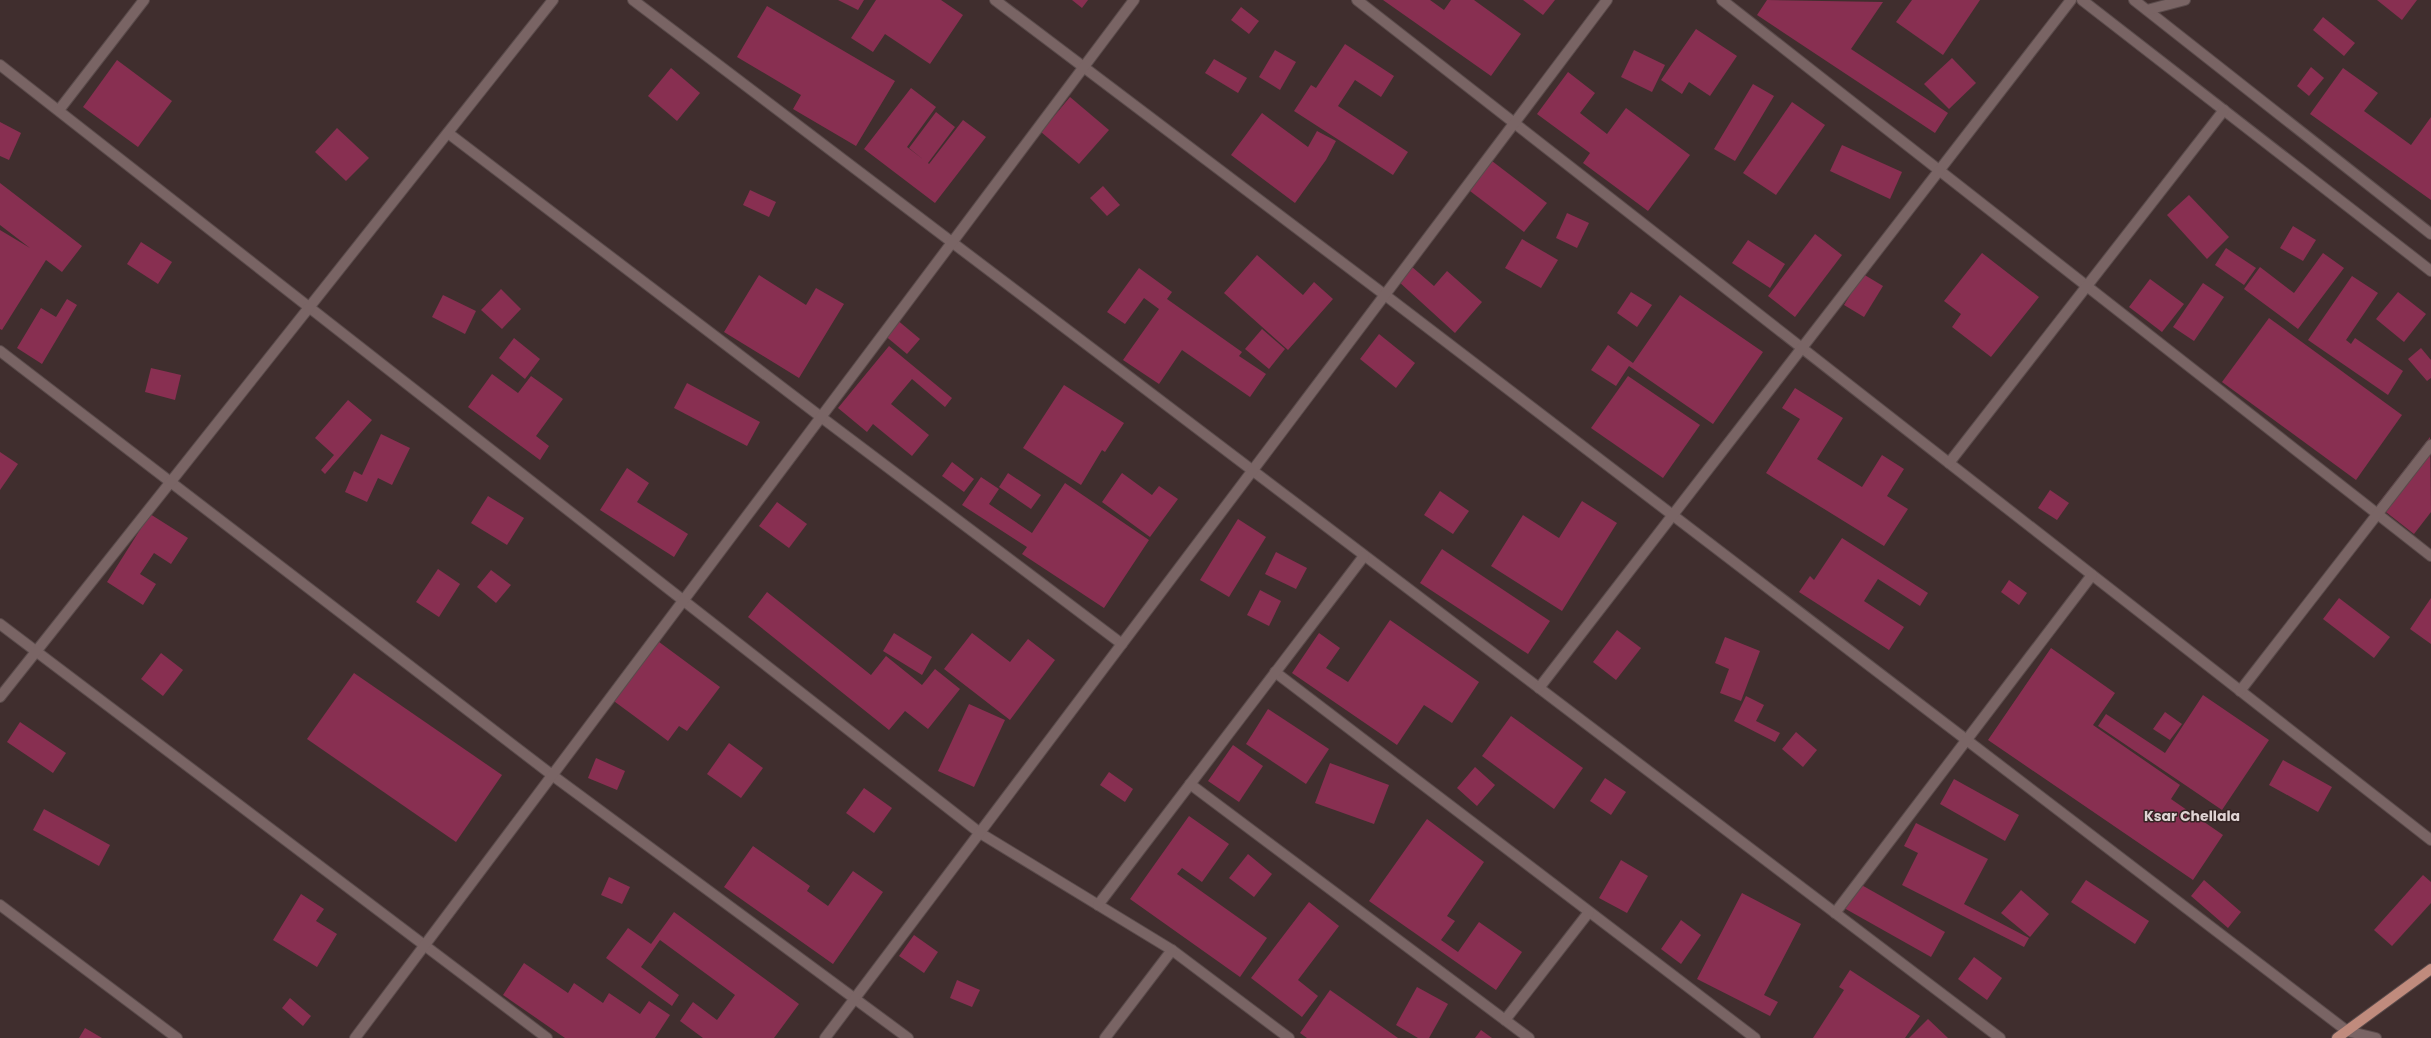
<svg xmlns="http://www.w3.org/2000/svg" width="2431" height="1038" font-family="Poppins,sans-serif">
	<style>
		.building { fill: #882f51 }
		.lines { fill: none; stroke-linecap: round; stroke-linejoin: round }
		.minor-casing { stroke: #5a4b4b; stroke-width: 12 }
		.major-casing { stroke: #5a4b4b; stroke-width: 12 }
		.minor { stroke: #796464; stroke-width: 10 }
		.major { stroke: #c08b7d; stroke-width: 10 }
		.labels { text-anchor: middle; stroke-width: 3; stroke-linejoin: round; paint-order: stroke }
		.district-label { font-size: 14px; font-weight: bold; fill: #dfd3d3; stroke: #352424 }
	</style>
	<rect width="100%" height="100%" fill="#402e2e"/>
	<g class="building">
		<polygon points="838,0 864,0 858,10"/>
		<polygon points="876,0 941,0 963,15 930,64 885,34 873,52 851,38"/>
		<polygon points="1072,0 1088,0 1082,8"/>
		<polygon points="1383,0 1430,0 1444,10 1451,0 1474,0 1521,34 1491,76"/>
		<polygon points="1523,0 1555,0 1543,15"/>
		<polygon points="1767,0 1883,2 1851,49 1948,113 1935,133 1757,15"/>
		<polygon points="1912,0 1980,0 1943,55 1896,22"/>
		<polygon points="2377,0 2417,0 2402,20"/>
		<polygon points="767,6 895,81 856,146 793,109 801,95 737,57"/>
		<polygon points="1241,7 1259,21 1249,34 1231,20"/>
		<polygon points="2323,17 2355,43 2344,56 2313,30"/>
		<polygon points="1696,29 1737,56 1710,96 1689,82 1682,94 1661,80"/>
		<polygon points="1345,44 1394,76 1381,97 1355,80 1338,106 1408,152 1393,175 1294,111 1311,85 1316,88"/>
		<polygon points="1275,50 1296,62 1280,90 1259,77"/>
		<polygon points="1634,50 1665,65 1652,92 1621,77"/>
		<polygon points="1952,58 1976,83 1949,109 1924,84"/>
		<polygon points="1214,59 1247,78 1238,93 1205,73"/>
		<polygon points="117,60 172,101 138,147 83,107"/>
		<polygon points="2311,67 2324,78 2309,96 2297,86"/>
		<polygon points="671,68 700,93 677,121 648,96"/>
		<polygon points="2343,68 2378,93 2364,111 2411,145 2431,117 2431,200 2310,114"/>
		<polygon points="1568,72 1595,93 1580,113 1607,134 1626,108 1690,155 1648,211 1583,163 1590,153 1537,114"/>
		<polygon points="1753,84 1774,96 1735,161 1714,149"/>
		<polygon points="911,88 936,107 907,147 924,160 909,148 936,112 955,127 928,163 929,164 963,120 986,137 935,203 864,149"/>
		<polygon points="1070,97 1109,130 1079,164 1041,132"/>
		<polygon points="1792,102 1825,125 1776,195 1743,173"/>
		<polygon points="1262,113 1308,147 1317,131 1336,141 1326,160 1295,203 1231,155"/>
		<polygon points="0,122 21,133 9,160 0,156"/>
		<polygon points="337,128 369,158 346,181 315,152"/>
		<polygon points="1842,145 1902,172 1890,199 1830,171"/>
		<polygon points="1492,161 1547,203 1524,232 1470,191"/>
		<polygon points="0,183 82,246 62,272 46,260 2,330 0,329 0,230 30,248 0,225"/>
		<polygon points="1103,186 1120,205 1107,216 1090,198"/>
		<polygon points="750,190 776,202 769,217 743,205"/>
		<polygon points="2189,195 2229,237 2207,259 2167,215"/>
		<polygon points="1567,213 1589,223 1577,248 1556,238"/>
		<polygon points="2293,226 2316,240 2303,261 2280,248"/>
		<polygon points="1815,234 1842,255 1795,317 1768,296"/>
		<polygon points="1522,239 1558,260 1541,288 1505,268"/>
		<polygon points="1748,240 1785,264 1770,288 1732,263"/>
		<polygon points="141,242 172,262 158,284 127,264"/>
		<polygon points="2226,248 2256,268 2244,285 2215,265"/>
		<polygon points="1982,253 2039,297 1991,357 1952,327 1961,314 1944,301"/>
		<polygon points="2323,253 2344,268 2298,329 2244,289 2260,267 2294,293"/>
		<polygon points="1257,255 1303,295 1314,282 1333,299 1288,350 1224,293"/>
		<polygon points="1411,266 1434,286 1447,271 1482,302 1455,333 1398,281"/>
		<polygon points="1139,268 1172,292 1167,299 1242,352 1239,356 1266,374 1250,397 1182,350 1159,384 1123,360 1159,309 1144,298 1125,324 1107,312"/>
		<polygon points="1863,274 1883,286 1864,317 1844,305"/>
		<polygon points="759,275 806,305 816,288 844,304 799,378 724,332"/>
		<polygon points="2352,276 2378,293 2346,340 2351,344 2355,338 2403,371 2388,395 2308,340"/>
		<polygon points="2150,279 2184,304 2162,332 2129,307"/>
		<polygon points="2203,283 2224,297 2194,341 2173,327"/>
		<polygon points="501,289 521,309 502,329 481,310"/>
		<polygon points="1631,292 1652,305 1637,327 1617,313"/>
		<polygon points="2398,292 2426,314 2404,342 2376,319"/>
		<polygon points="443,295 476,311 465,334 432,317"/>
		<polygon points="1680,295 1763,352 1713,424 1629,366 1616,386 1591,370 1608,345 1633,363"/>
		<polygon points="67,299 77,305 42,364 17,348 41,308 56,317"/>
		<polygon points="2269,318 2402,415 2356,480 2222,382"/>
		<polygon points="896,319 920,339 907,354 883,334"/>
		<polygon points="1262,329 1285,349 1269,369 1245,349"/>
		<polygon points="1379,334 1415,363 1396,388 1360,359"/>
		<polygon points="514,338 540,359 525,379 499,358"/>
		<polygon points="889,346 952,398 945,407 912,379 891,404 929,435 912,456 873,424 867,432 838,408"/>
		<polygon points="2421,348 2431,360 2431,378 2427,381 2408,359"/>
		<polygon points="151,368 181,375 175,400 145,392"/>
		<polygon points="492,374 518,393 531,376 563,399 536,436 549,446 540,460 468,407"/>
		<polygon points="1628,376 1700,425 1663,478 1591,428"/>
		<polygon points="687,383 760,422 747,446 674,408"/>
		<polygon points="1064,385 1124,423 1105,452 1102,450 1081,485 1023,448"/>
		<polygon points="1795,388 1843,418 1817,459 1862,487 1882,455 1904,469 1887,496 1908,509 1884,546 1766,473 1800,419 1782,408"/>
		<polygon points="348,400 372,420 325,474 321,470 334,455 315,438"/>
		<polygon points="381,434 410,448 392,485 378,478 367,502 345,492 354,471 362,475"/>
		<polygon points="2430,437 2431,512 2414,534 2377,505"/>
		<polygon points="0,452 18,464 0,490"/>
		<polygon points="952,462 974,479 964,492 942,476"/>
		<polygon points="627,468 649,483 637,502 688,534 674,557 600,510"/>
		<polygon points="1008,473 1041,495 1031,509 999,487"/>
		<polygon points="1122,473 1152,495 1159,486 1178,499 1150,537 1102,502"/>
		<polygon points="981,477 999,489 989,504 1032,533 1065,483 1149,540 1104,608 1022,554 1027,547 962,505"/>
		<polygon points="2050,490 2069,503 2057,520 2038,508"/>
		<polygon points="1440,491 1469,511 1453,534 1424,515"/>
		<polygon points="488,496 524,518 507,545 471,523"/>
		<polygon points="1582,501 1617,523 1562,611 1491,566 1523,515 1559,538"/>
		<polygon points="777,502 807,524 789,548 759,526"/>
		<polygon points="150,514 188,538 171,564 154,553 140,574 156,584 143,605 107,582"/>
		<polygon points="1238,519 1266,537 1229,597 1200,580"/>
		<polygon points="1842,538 1928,593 1920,606 1878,579 1864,601 1904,627 1889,650 1799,592 1810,576 1814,580"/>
		<polygon points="1442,549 1550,621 1528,654 1420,583"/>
		<polygon points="1276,552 1307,568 1296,589 1265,574"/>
		<polygon points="438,569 460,584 439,617 416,602"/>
		<polygon points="491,570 511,585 496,603 477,587"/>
		<polygon points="2009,580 2027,593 2019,605 2001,592"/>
		<polygon points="1260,590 1281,601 1269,626 1247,615"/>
		<polygon points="767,592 871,675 886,656 922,685 935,669 960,689 928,729 905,711 889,730 748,617"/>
		<polygon points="2339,598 2390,637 2374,658 2323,619"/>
		<polygon points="2431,598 2431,644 2410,629"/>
		<polygon points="1390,620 1479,682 1452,723 1424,705 1397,745 1292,673 1319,633 1340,648 1326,668 1348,682"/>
		<polygon points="1617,630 1641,648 1616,680 1593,662"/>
		<polygon points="894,633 932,657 922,675 883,651"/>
		<polygon points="972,633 1010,662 1028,639 1055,660 1010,720 944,669"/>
		<polygon points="651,636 720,687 687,731 679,726 668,741 607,696"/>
		<polygon points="1725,637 1760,651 1741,701 1720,693 1729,669 1715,663"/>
		<polygon points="2051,648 2115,693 2093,725 2180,785 2171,799 2223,835 2193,880 1988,740"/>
		<polygon points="161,653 183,670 163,696 141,679"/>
		<polygon points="354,673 502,775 456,842 307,739"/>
		<polygon points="2203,695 2269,740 2222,810 2098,726 2106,714 2165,753"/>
		<polygon points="1746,696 1764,705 1756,721 1780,733 1775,742 1734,721"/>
		<polygon points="969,704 1005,720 974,787 938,771"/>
		<polygon points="1268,709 1329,749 1306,784 1246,744"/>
		<polygon points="2165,712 2182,724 2170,740 2153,729"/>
		<polygon points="1511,716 1583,768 1554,809 1482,756"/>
		<polygon points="20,722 66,753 53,773 7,742"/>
		<polygon points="1796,732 1817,750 1803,767 1782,749"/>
		<polygon points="729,743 763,768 741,798 707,774"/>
		<polygon points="1233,745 1263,766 1239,802 1208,781"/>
		<polygon points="596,758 625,771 617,790 588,778"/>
		<polygon points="2283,760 2332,787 2318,812 2269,785"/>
		<polygon points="1330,763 1389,785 1374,824 1315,803"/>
		<polygon points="1475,767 1495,785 1477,806 1457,788"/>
		<polygon points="1109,772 1133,789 1125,802 1100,785"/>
		<polygon points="1605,778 1626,792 1611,815 1590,801"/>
		<polygon points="1954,779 2019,815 2005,841 1940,804"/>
		<polygon points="864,788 892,808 874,833 846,813"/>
		<polygon points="44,809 110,845 99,866 33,830"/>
		<polygon points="1189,816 1229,844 1202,882 1182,868 1177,874 1267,938 1240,977 1130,899"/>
		<polygon points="1427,819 1484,862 1447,916 1455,921 1441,940 1458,952 1479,922 1522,952 1496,990 1369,901"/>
		<polygon points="1916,823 1988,859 1964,904 2029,938 2024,947 1902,885 1918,853 1904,846"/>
		<polygon points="753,846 810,886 807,891 828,906 853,871 883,892 833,964 724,887"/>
		<polygon points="1248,854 1272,874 1254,897 1229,878"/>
		<polygon points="1621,860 1648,876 1627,913 1599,898"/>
		<polygon points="2423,875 2431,882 2431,903 2392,946 2374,930"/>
		<polygon points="609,877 630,887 622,904 601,895"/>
		<polygon points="2086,880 2149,921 2135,944 2071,902"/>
		<polygon points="2204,880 2241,912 2228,928 2191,896"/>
		<polygon points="1858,883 1945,932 1931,957 1844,908"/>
		<polygon points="2021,890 2049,914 2030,937 2001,913"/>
		<polygon points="1742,893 1801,924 1764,995 1778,1002 1770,1016 1697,979"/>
		<polygon points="301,894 324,909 316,921 337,934 317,967 273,940"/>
		<polygon points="1309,902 1339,926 1298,980 1318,996 1302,1017 1251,978"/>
		<polygon points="674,912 799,1004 774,1038 703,1038 680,1021 693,1002 717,1020 735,995 660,940 641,967 679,995 672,1006 606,958 628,928 651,944"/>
		<polygon points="1681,920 1701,935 1681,964 1661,949"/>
		<polygon points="914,935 938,952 924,973 899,956"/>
		<polygon points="1974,957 2002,978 1987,1000 1958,979"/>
		<polygon points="524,963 568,993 574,983 603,1003 609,993 640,1014 649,1001 670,1015 655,1038 565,1038 503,995"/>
		<polygon points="1850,970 1920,1016 1905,1038 1813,1038 1844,990 1839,987"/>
		<polygon points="957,980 980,990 972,1007 950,998"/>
		<polygon points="1417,987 1448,1004 1429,1038 1418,1038 1396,1025"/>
		<polygon points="1330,990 1398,1038 1307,1038 1300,1033"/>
		<polygon points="290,998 311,1016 303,1026 282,1008"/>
		<polygon points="1928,1019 1948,1038 1909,1038"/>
		<polygon points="85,1028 102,1038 79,1038"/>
		<polygon points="1481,1030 1492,1038 1475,1038"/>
	</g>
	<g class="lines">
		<defs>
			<g id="minor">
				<polyline points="633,0 2000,1038"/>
				<polyline points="995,0 1385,295 2347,1031 2376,1038"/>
				<polyline points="1357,0 2431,840"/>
				<polyline points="1722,0 2431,556"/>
				<polyline points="2082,0 2431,271"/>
				<polyline points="2134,0 2431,234"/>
				<polyline points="2147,10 2185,0"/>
				<polyline points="0,65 980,833 1172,950 1289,1038"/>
				<polyline points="59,110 144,0"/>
				<polyline points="448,133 821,417 1122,644"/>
				<polyline points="0,351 552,775 908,1038"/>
				<polyline points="1949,463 2224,110"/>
				<polyline points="0,624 547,1038"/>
				<polyline points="1275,672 1755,1038"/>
				<polyline points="1539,688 2071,0"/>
				<polyline points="2240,691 2431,445"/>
				<polyline points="0,697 553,0"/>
				<polyline points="1190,784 1529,1038"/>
				<polyline points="0,905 177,1038"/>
				<polyline points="1098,905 1364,556"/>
				<polyline points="1835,913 2092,575"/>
				<polyline points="1505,1020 1589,912"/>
				<polyline points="355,1038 1134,0"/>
				<polyline points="825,1038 1607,0"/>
				<polyline points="1105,1038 1172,950"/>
			</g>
			<polyline id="major" points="2337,1038 2431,969"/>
		</defs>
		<use href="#minor" class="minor-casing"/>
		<use href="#major" class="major-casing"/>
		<use href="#minor" class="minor"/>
		<use href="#major" class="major"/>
	</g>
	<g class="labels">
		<g class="district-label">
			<text x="2192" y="821">Ksar Chellala</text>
		</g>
	</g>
</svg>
